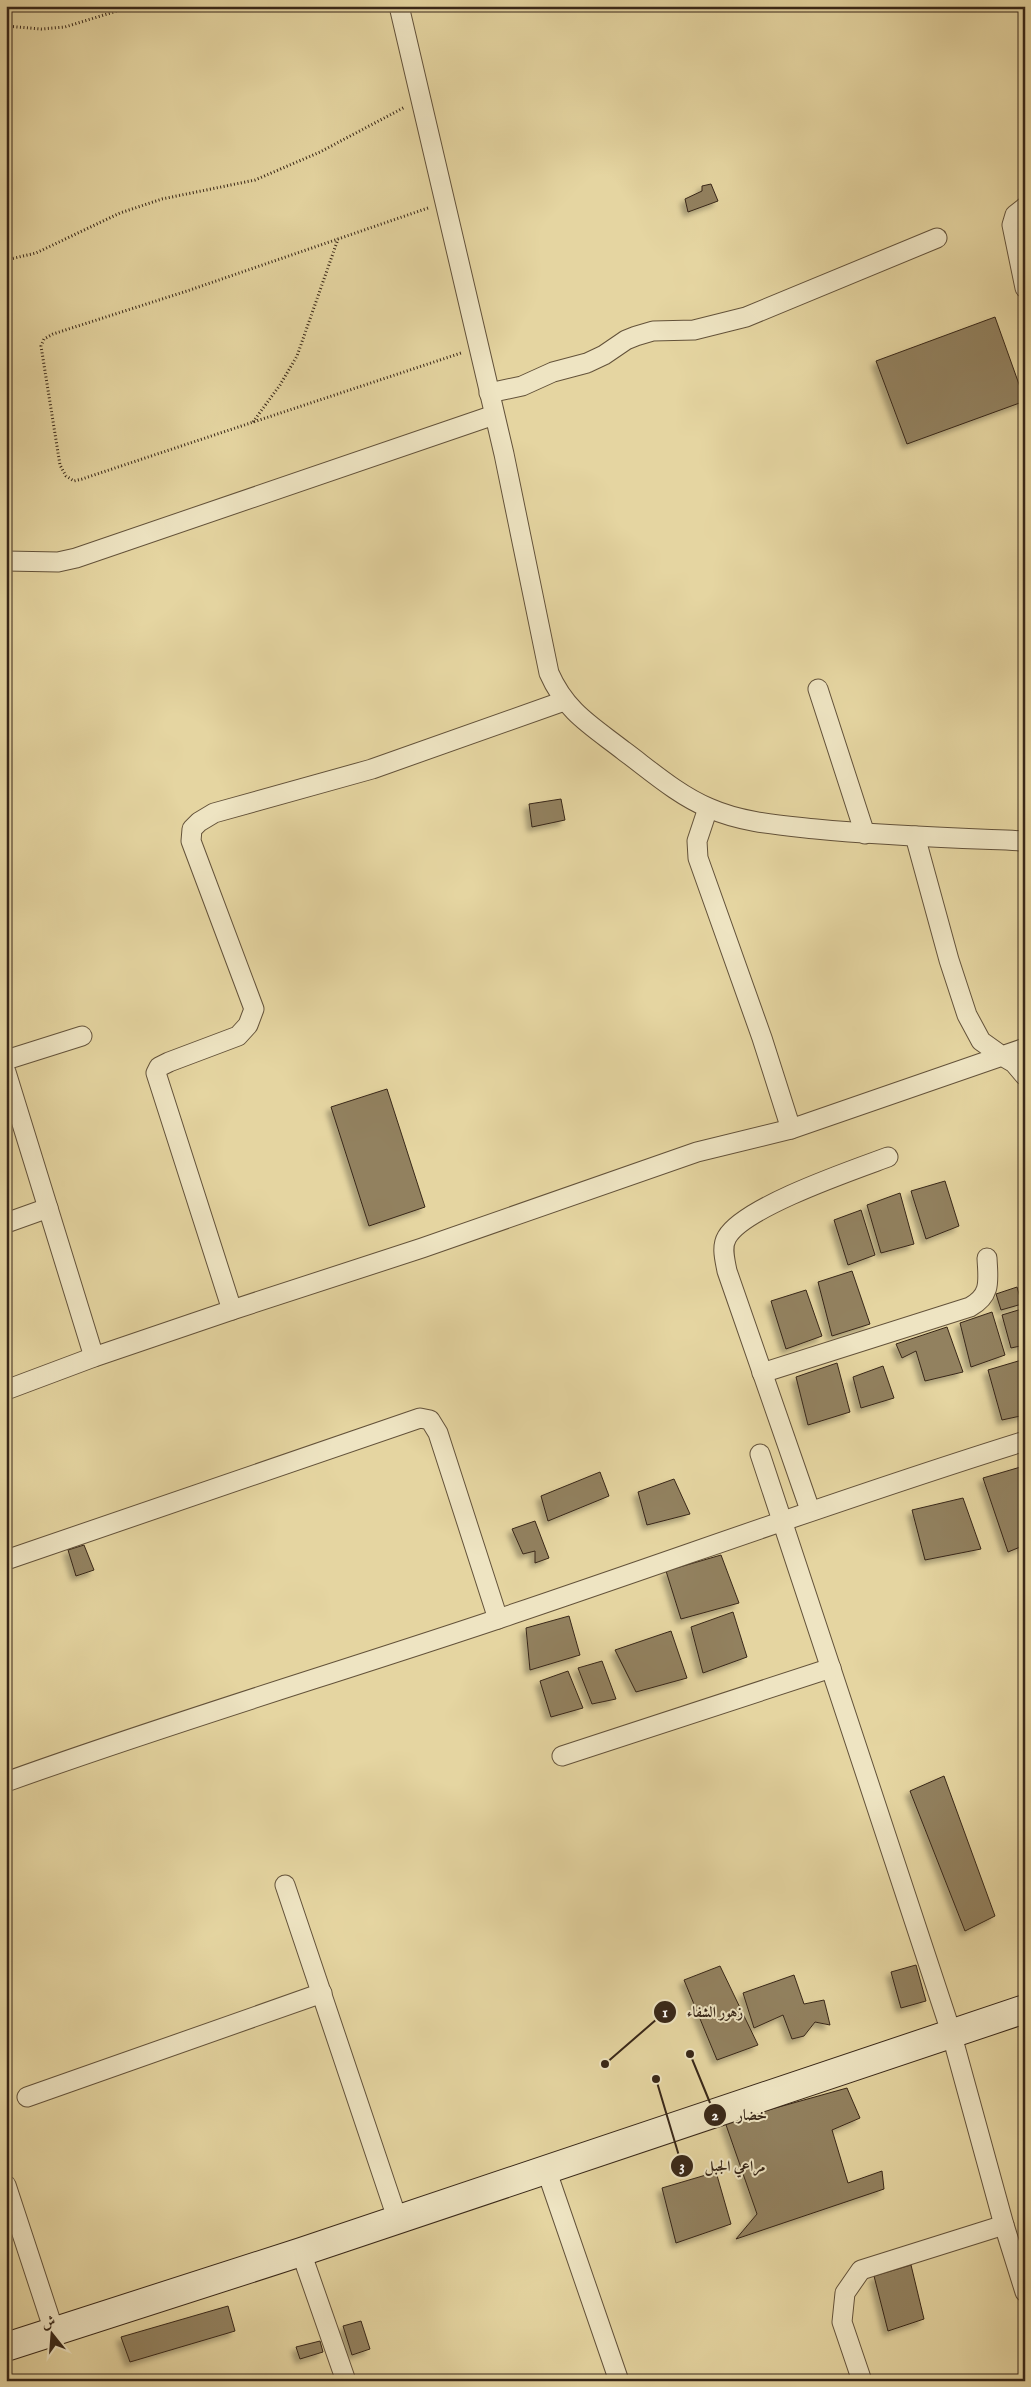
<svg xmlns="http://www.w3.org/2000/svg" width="1031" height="2387" font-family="'IM FELL English',Amiri,serif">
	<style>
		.building { fill: #92815f; stroke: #382718; filter: url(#shadow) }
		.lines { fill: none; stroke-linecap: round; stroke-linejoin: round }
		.street-casing { stroke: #63523a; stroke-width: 21 }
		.secondary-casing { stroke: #382718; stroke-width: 30 }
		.path { stroke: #382718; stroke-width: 3; stroke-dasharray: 1 2.5; stroke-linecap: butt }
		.street { stroke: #eee4c2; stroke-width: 19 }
		.secondary { stroke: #eee4c2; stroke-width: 28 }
		.leader { fill: none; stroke: #382718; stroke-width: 2 }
		.callout-dot { fill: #382718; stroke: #eee4c2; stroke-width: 2 }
		.mark-label { font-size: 15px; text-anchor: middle; font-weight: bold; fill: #fff }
		.callout-label { font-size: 15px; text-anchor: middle; font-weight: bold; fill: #382718; stroke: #eee4c2; stroke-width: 4; stroke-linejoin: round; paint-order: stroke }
	</style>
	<defs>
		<filter id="shadow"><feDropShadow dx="-4.5" dy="4.5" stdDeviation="2.5" flood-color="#0004"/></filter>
	</defs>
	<rect width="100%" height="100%" fill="#e5d5a1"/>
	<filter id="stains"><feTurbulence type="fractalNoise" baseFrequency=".004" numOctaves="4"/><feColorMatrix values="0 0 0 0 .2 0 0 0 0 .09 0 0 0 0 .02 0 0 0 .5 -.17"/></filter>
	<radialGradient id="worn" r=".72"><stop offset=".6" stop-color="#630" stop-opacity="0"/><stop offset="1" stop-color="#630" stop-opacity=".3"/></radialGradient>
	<g class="building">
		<polygon points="711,184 718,201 688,212 685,199 702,191 702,186"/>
		<polygon points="995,317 1025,401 907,444 876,361"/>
		<polygon points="561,799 565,820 532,827 529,804"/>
		<polygon points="387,1089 425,1207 369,1226 331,1107"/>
		<polygon points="945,1181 959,1226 926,1239 911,1191"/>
		<polygon points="900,1193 914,1244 881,1253 867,1205"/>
		<polygon points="861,1210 875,1255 848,1265 834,1220"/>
		<polygon points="852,1271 870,1324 832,1336 818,1282"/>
		<polygon points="1017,1287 1022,1304 1001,1310 996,1294"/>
		<polygon points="806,1290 822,1336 786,1349 771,1301"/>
		<polygon points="1025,1308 1025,1345 1011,1348 1002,1315"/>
		<polygon points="992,1312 1005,1355 971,1367 960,1323"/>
		<polygon points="947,1327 963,1372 925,1381 916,1351 902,1358 896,1344"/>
		<polygon points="1025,1359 1025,1415 1002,1420 988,1370"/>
		<polygon points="837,1363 850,1412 808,1425 796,1377"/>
		<polygon points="883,1366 894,1398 861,1408 853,1377"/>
		<polygon points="1024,1466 1025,1545 1008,1552 983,1478"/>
		<polygon points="600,1472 609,1496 548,1521 541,1496"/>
		<polygon points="674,1479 690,1514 647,1525 638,1492"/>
		<polygon points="963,1498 981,1549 925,1560 912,1510"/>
		<polygon points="535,1521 549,1558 535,1563 535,1551 523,1554 512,1529"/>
		<polygon points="84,1545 94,1570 76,1576 68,1550"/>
		<polygon points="721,1555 739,1603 681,1619 666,1571"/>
		<polygon points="733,1612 747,1657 703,1673 691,1627"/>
		<polygon points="569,1616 580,1655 530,1670 526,1628"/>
		<polygon points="671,1631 687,1678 636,1692 615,1650"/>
		<polygon points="602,1661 616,1699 592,1704 578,1668"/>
		<polygon points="568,1671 583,1708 551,1717 540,1681"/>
		<polygon points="944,1776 995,1916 965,1931 910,1791"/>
		<polygon points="916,1965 926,2001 901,2008 891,1972"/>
		<polygon points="720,1966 758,2045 717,2060 684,1980"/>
		<polygon points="794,1975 804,2004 824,2000 830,2025 815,2022 804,2036 792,2039 783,2015 754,2028 743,1993"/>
		<polygon points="847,2088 860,2118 832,2130 848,2183 882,2171 884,2189 736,2239 757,2214 725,2122"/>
		<polygon points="716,2172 731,2224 676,2243 662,2188"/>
		<polygon points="911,2265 924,2319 888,2331 874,2276"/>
		<polygon points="228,2306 235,2331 130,2362 121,2337"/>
		<polygon points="361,2321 370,2349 352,2355 343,2326"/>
		<polygon points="320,2341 323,2352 300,2359 296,2347"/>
	</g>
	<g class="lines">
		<defs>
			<g id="street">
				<path d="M399 6 504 454 549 673C566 712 592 726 624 751 651 771 678 795 709 808 743 823 780 825 816 829 886 836 955 838 1025 841"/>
				<polyline points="1025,207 1015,215 1012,225 1025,288"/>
				<polyline points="489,393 522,386 553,372 587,363 604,355 626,340 636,336 653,331 694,330 746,317 937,238"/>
				<polyline points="6,561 58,562 76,558 494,415"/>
				<polyline points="818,689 865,834"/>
				<polyline points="708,808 697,841 698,858 762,1038 791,1129"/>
				<polyline points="915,836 949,960 967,1015 981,1041 1002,1056 1025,1048"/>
				<polyline points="6,1060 82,1036"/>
				<polyline points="6,1072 94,1357"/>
				<polyline points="6,1223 48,1208"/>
				<polyline points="232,1310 422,1248 697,1152 791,1129 1002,1056 1014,1063 1025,1076"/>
				<path d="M762 1373 970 1307C992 1295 988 1280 987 1258"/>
				<polyline points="6,1390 94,1357 232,1310 156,1073 159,1067 169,1062 238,1036 248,1025 254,1009 191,841 192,829 199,822 214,813 372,769 564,701"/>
				<polyline points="760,1454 951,2032 1004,2225 1025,2292"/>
				<path d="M810 1510 727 1271C725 1260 721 1247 727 1237 744 1207 853 1170 888 1157"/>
				<polyline points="6,1560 420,1418 430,1420 438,1433 498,1619"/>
				<polyline points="562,1756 831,1668"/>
				<path d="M6 1782C169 1723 334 1674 498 1619 674 1560 848 1496 1025 1441"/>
				<polyline points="285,1885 397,2218"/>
				<polyline points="27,2097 322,1993"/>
				<polyline points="546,2169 619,2381"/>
				<polyline points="6,2185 54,2331"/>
				<polyline points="301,2252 346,2381"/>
				<polyline points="862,2381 842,2322 845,2293 861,2270 1004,2225"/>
			</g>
			<polyline id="secondary" points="6,2347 301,2252 1025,2009"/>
		</defs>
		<use href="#street" class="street-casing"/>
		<use href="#secondary" class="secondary-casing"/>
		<g class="path">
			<polyline points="6,26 41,29 65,27 133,6"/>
			<polyline points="428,208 187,291 53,334 44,339 41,346 60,465 66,476 74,481 82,479 461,353"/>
			<polyline points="6,260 36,253 120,213 162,199 255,180 320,152 405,107"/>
			<polyline points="253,422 280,385 297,356 338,239"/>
		</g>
		<use href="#street" class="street"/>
		<use href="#secondary" class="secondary"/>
	</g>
	<path class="leader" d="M605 2064L665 2012M690 2054L715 2115M656 2079L682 2166"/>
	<g class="callout-dot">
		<circle cx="605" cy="2064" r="5"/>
		<circle cx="690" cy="2054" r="5"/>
		<circle cx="656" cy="2079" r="5"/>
		<circle cx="665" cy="2012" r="12"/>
		<circle cx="715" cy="2115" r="12"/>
		<circle cx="682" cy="2166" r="12"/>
	</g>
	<g class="mark-label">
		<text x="665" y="2017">1</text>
		<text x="715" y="2120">2</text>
		<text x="682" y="2171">3</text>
	</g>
	<g class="callout-label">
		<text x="715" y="2017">زهور الشفاء</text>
		<text x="752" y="2120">خضار</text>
		<text x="735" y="2171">مراعي الجبل</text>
	</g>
	<rect width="1031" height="2387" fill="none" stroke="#e5d5a1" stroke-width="25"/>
	<rect x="8" y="8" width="1016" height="2372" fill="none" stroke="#382718" stroke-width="2.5"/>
	<rect x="12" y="12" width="1006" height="2362" fill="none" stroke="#382718"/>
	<g transform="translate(52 2334) rotate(343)" stroke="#eee4c2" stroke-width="4" paint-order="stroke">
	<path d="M0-4L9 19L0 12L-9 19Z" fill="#382718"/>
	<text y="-8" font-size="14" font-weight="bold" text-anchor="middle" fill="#382718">ش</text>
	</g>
	<rect width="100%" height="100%" filter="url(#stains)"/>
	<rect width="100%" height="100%" fill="url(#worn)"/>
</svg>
